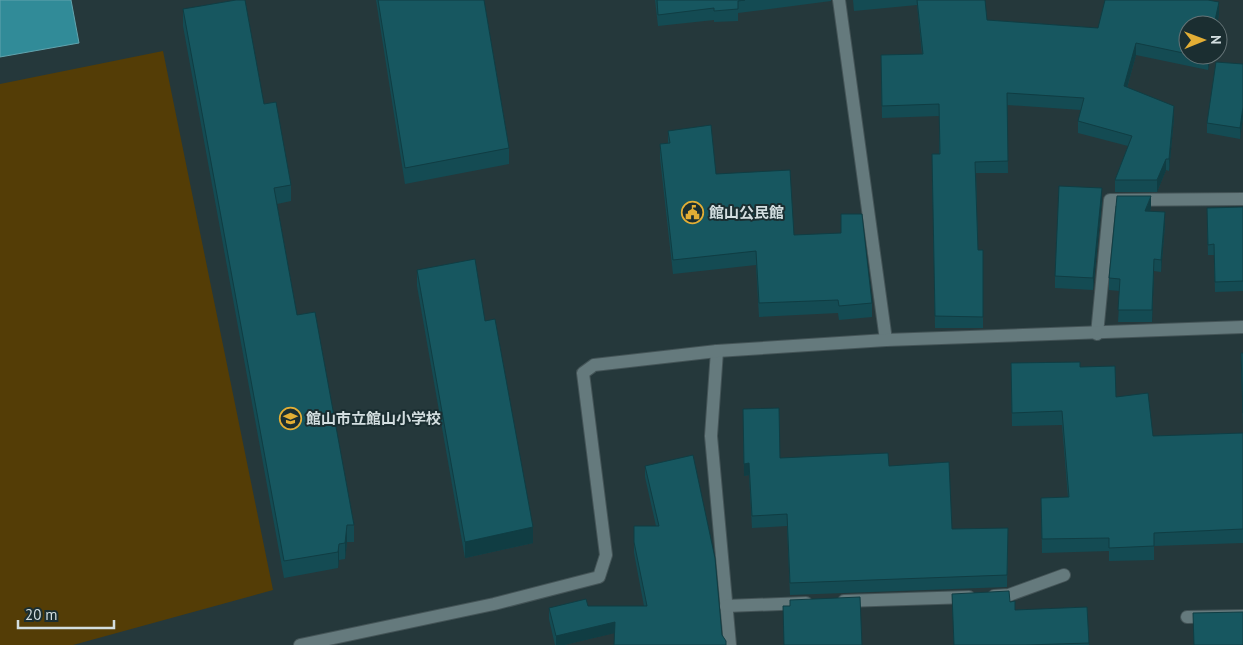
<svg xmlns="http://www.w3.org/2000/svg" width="1243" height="645" font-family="'PT Sans','Noto Sans JP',sans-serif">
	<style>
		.green { fill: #543d06 }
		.water { fill: #318b98; stroke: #62a4ae }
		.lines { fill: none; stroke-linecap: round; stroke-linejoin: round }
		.lane-casing { stroke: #445457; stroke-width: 14 }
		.street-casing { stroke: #445457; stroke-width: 14 }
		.lane { stroke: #657a7d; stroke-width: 12 }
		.street { stroke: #657a7d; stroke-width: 12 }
		.wall { fill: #144b53 }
		.shaded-wall { fill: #103d43 }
		.building { fill: #175760; stroke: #103d43 }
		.labels { text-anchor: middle; stroke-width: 4; stroke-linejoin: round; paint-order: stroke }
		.poi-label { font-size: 15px; font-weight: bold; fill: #d3dee0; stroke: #1b2e31; text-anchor: start }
	</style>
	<rect width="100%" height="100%" fill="#25383b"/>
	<polygon class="green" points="163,51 273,590 73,645 0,645 0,84"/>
	<polygon class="water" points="0,0 71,0 79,43 0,57"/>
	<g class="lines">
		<defs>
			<polyline id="lane" points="1097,334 1110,200 1243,199"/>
			<g id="street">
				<polyline points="839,0 886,340"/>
				<polyline points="717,351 711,436 730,645"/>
				<polyline points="994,596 1009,595 1064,575"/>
				<polyline points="844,601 969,597"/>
				<polyline points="726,606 806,603"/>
				<polyline points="1187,617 1243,616"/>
				<polyline points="300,645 494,604 599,577 606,555 583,373 594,365 717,351 886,340 1243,327"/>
			</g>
		</defs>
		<use href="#lane" class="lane-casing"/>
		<use href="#street" class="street-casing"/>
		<use href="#lane" class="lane"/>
		<use href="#street" class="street"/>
	</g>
	<g class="wall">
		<polygon points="376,0 484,0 509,148 509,164 405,184"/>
		<polygon points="655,0 831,0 831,1 738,13 738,21 714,22 714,20 658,26"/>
		<polygon points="853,0 985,0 987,20 1098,28 1219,14 1217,25 1188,25 1188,55 1211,55 1208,70 1136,55 1127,88 1174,117 1169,171 1166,170 1157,192 1115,192 1115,180 1128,146 1078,133 1078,121 1081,110 1007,105 1008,173 976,173 978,250 983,250 983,328 935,328 932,154 939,154 939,116 882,118 881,55 922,54 917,5 854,11"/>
		<polygon points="183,9 264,104 291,185 291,201 277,204 297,315 354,525 354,542 347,542 345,559 339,560 338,568 284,578 183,26"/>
		<polygon points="1243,64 1243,117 1240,139 1207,133 1207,123"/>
		<polygon points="668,131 716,174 794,235 872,303 872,317 839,320 838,313 759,317 756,265 673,274 660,158 660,144 668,143"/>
		<polygon points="1102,200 1093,290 1055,288 1055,276"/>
		<polygon points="1243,207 1243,291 1215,292 1214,255 1208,255 1207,219"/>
		<polygon points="1151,208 1150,211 1165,224 1161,272 1154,271 1152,322 1118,322 1120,291 1109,290 1109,278"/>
		<polygon points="417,270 485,321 533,543 465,558 417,286"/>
		<polygon points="1241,353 1243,353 1243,427 1241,367"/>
		<polygon points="1011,363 1080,367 1116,397 1153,436 1243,433 1243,543 1154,546 1154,560 1109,561 1109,551 1042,553 1041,498 1068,497 1062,425 1012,426"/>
		<polygon points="743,409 780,458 889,466 952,529 1008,528 1007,587 790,595 787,526 752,528 749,475 744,476"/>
		<polygon points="645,466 715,558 614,633 564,645 555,645 549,619 549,608 588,606 644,606 634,553 634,526 656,526 645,477"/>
		<polygon points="952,594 1010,602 1015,610 1087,607 1089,645 954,645"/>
	</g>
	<g class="shaded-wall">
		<polygon points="1219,2 1219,14 1217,25 1214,25"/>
		<polygon points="1136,43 1136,55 1124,98 1124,86"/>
		<polygon points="1208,55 1211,55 1208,70"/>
		<polygon points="1174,106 1174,117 1169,171 1169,159"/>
		<polygon points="1243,107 1243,117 1240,139 1240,128"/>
		<polygon points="1166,159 1166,170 1157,192 1157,180"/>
		<polygon points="1102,188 1102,200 1093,290 1093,278"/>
		<polygon points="1151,196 1151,208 1145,223 1145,211"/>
		<polygon points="1165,212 1165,224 1161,272 1161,260"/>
		<polygon points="1154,259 1154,271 1152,322 1152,310"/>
		<polygon points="749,463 749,475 744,476 744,464"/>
		<polygon points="347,525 347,542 345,559 345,543"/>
		<polygon points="533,527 533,543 465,558 465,542"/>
		<polygon points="339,544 339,560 338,568 338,552"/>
		<polygon points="615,622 615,633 564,645 556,645 556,636"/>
	</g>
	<g class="building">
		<polygon points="236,0 245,0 264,104 276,102 291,185 274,188 297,315 315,312 354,525 347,525 345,543 339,544 338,552 284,561 183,9"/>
		<polygon points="378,0 484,0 509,148 405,168"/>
		<polygon points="657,0 745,0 738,1 738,9 714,11 714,8 658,15"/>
		<polygon points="917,0 985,0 987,20 1098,28 1105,0 1208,0 1219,2 1214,25 1188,25 1188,54 1136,43 1124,86 1174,106 1169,159 1166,159 1157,180 1115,180 1132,136 1078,121 1084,98 1007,93 1008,161 975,162 978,250 983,250 983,317 935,316 932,154 940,154 939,104 882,106 881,55 923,54"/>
		<polygon points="1191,55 1208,55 1208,59"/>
		<polygon points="1216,62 1243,64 1243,107 1240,128 1207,123"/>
		<polygon points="711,125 716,174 790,170 794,235 841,233 841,214 862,214 872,303 839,306 838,300 759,303 756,251 673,260 660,144 670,143 668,131"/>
		<polygon points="1059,186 1102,188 1093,278 1055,276"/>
		<polygon points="1117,196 1151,196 1145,211 1165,212 1161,260 1154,259 1152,310 1118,310 1120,279 1109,278"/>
		<polygon points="1243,207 1243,281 1215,282 1214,244 1208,245 1207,208"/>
		<polygon points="475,259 485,321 495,319 533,527 465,542 417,270"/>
		<polygon points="1241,353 1243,353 1243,413"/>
		<polygon points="1080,362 1080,367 1115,366 1116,397 1148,393 1153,436 1243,433 1243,529 1154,533 1154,546 1109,548 1109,538 1042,539 1041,498 1069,497 1062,411 1012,413 1011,363"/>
		<polygon points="779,408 780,458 888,453 889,466 949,462 952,529 1008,528 1007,575 790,583 787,514 752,516 749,463 744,464 743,409"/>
		<polygon points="693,455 715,558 722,635 726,641 726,645 614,645 615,622 556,636 549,608 586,599 588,606 647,606 634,542 634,526 659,526 645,466"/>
		<polygon points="1009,591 1010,602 1015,601 1015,610 1087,607 1089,643 1026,645 954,645 952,594"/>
		<polygon points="860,597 862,645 784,645 783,606 790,606 790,600"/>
		<polygon points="1243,612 1243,645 1194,645 1193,613"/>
	</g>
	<defs>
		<symbol id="civic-ring" viewBox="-11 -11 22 22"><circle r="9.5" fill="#1b2e31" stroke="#e3ae35" stroke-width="1.5"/><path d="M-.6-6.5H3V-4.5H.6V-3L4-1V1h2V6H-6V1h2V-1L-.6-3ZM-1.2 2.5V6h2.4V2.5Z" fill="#e3ae35"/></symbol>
		<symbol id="school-ring" viewBox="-11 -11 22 22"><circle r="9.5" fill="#1b2e31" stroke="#e3ae35" stroke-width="1.5"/><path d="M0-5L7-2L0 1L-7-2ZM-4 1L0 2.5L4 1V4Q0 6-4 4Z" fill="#e3ae35"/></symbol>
	</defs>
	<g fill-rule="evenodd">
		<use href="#civic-ring" x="680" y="200" width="25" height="25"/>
		<use href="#school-ring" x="278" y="406" width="25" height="25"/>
	</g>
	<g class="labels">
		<g class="poi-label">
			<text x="709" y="218">館山公民館</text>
			<text x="306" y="424">館山市立館山小学校</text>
		</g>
	</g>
	<g transform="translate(1203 40) rotate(89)"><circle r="24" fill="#1b2e31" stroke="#657477"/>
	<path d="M0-4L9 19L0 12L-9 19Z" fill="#e3ae35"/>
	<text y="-8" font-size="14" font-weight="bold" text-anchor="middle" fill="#d3dee0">N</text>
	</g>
	<path d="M18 620v8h96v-8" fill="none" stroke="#d3dee0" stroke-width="2.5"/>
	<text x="25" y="620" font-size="15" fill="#d3dee0" stroke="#1b2e31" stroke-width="4" paint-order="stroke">20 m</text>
</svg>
